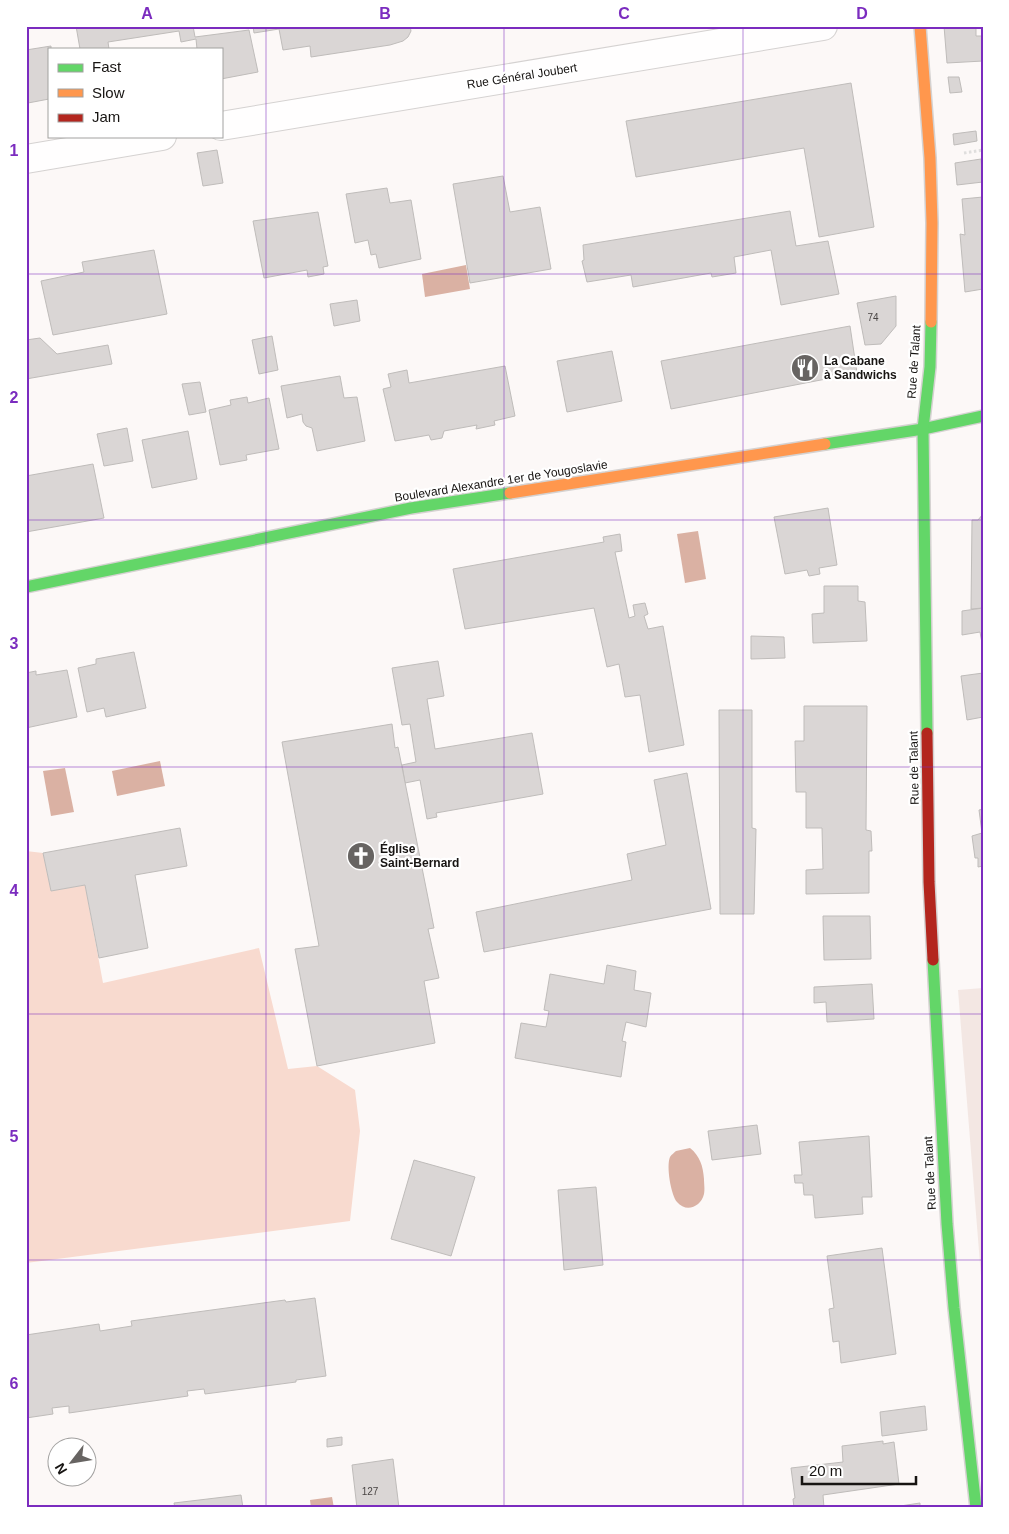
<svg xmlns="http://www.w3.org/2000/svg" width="1009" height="1534" font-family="Arial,sans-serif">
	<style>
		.built { fill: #f3e7e3 }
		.green { fill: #f8dacf }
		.water { fill: #dab1a3 }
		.building { fill: #dad6d5; stroke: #bfbcba }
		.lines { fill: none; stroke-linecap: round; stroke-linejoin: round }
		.street-casing { stroke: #d5d2d1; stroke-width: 30 }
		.fast-casing { stroke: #d5d2d1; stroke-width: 14 }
		.slow-casing { stroke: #d5d2d1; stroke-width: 14 }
		.jam-casing { stroke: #d5d2d1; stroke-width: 14 }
		.path { stroke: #dfdedd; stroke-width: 3; stroke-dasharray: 2.5 2.5; stroke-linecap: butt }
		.street { stroke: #fffefe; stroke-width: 28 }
		.fast { stroke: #63d668; stroke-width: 11 }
		.slow { stroke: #ff974d; stroke-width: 11 }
		.jam { stroke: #b3261e; stroke-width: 11 }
		.grid { fill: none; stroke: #7b2cbf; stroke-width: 1; stroke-opacity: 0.55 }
		.labels { text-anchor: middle; stroke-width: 4.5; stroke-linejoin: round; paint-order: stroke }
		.number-label { font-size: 10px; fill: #484443 }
		.street-label { font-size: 12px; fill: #171412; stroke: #fff }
		.poi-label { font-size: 12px; font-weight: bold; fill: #171412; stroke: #fff; text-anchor: start }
		.neatline { fill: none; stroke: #7b2cbf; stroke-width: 2 }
		.grid-label { font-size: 16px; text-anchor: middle; font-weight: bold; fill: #7b2cbf }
	</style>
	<rect width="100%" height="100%" fill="#fcf8f7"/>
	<polygon class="built" points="983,988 983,1301 958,990"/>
	<polygon class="green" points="26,851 43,853 51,891 85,885 103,983 259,948 288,1069 317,1066 355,1090 360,1131 350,1221 26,1263"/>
	<g class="water">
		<polygon points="466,265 470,289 425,297 422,274"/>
		<polygon points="698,531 706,579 685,583 677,534"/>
		<polygon points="160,761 165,786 117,796 112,771"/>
		<polygon points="65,768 74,812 51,816 43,771"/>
		<path d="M690 1148C700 1156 703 1166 704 1179 704 1183 705 1190 704 1194 701 1207 686 1213 677 1202 671 1195 666 1166 670 1157 672 1154 674 1153 676 1151Z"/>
		<polygon points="332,1497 334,1508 311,1508 310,1500"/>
	</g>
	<g class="building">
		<polygon points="76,26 193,26 195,37 249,30 258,72 221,79 221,49 197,49 196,39 181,42 179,31 108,42 109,49 80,49"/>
		<polygon points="253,26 410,26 411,31 408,37 403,41 390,45 311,57 310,46 283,50 279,29 254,33"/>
		<polygon points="944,26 983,26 976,28 976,36 983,36 983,61 947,63"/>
		<polygon points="51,46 51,49 49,49 49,99 28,103 26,108 26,50"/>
		<polygon points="948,77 959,77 962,92 950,93"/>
		<polygon points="851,83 874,227 819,237 804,148 636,177 626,121"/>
		<polygon points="976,131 977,141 954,145 953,134"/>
		<polygon points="217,150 223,183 203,186 197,153"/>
		<polygon points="981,159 983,182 957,185 955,163"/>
		<polygon points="503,176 510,212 540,207 551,269 470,283 453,184"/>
		<polygon points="387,188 390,203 411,200 421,259 379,268 376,254 371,255 368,240 355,243 346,194"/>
		<polygon points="983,197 983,289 965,292 960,234 965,235 962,199"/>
		<polygon points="790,211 796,246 828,241 839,294 781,305 771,250 734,257 736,273 712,277 711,273 633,287 631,275 587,282 582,261 584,260 583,245"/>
		<polygon points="318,212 328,266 323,267 324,274 308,277 307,270 264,278 253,221"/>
		<polygon points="154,250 167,314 53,335 41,281 84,272 82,262"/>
		<polygon points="896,296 896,326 881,344 865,345 857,303"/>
		<polygon points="357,300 360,321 334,326 330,304"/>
		<polygon points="850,326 857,373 671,409 661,361"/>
		<polygon points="272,336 278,370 259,374 252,340"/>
		<polygon points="40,338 57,354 108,345 112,364 26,379 26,340"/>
		<polygon points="612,351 622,401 567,412 557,361"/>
		<polygon points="505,366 515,416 494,421 495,425 476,429 477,425 444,431 442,438 431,440 429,435 395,441 383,389 391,387 388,374 407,370 409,383"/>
		<polygon points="340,376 344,398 357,397 365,441 317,451 312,428 306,426 303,422 302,414 287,418 281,386"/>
		<polygon points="200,382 206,412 189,415 182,384"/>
		<polygon points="247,397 248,403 269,398 279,449 246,455 247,460 220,465 209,410 231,405 230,400"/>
		<polygon points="127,428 133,461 104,466 97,434"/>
		<polygon points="188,431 197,479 152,488 142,440"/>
		<polygon points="93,464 104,518 26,532 26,476"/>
		<polygon points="828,508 837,565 819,568 820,574 809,576 807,570 785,574 774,517"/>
		<polygon points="983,514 983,608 971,609 972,520 978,520"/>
		<polygon points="620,534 622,551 615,552 629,618 635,616 633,605 645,603 648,614 644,616 648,629 663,626 684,745 649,752 640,695 625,697 619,664 607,667 594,608 465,629 453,569 604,542 603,537"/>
		<polygon points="824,586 858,586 858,601 865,602 867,641 813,643 812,614 824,613"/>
		<polygon points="983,608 983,649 980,632 962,635 962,611"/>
		<polygon points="751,636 784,637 785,658 751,659"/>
		<polygon points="134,652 146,708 106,717 104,708 87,712 78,668 96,664 96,659"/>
		<polygon points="438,661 444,696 427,699 435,749 532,733 543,794 436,813 437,817 427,819 420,780 405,783 402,765 416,762 410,724 402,725 392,668"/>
		<polygon points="67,670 77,717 26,728 26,673 36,671 36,675"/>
		<polygon points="983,673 983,717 967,720 961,676"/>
		<polygon points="804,706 867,706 866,830 871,831 872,851 869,851 869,893 806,894 806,870 823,869 822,828 806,828 806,792 796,792 795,741 804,741"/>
		<polygon points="719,710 752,710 752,828 756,829 754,914 720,914"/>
		<polygon points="392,724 395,748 398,747 434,928 428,929 439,978 424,981 435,1043 317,1066 295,949 319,946 282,742"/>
		<polygon points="687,773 711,909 484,952 476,912 632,880 627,854 666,845 654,780"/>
		<polygon points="983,809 983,866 978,867 978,858 975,858 972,836 982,833 979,810"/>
		<polygon points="180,828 187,866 135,875 148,948 99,958 85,885 51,891 43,853"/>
		<polygon points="823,916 870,916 871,959 824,960"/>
		<polygon points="607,965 636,971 634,990 651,993 646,1027 626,1022 622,1041 626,1042 621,1077 515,1058 521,1023 546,1027 549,1011 544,1010 550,974 604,984"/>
		<polygon points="872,984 874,1019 827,1022 826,1002 814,1003 814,987"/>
		<polygon points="757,1125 761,1154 712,1160 708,1131"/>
		<polygon points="869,1136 872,1197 862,1197 863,1214 815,1218 813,1195 804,1195 803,1183 795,1183 794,1175 802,1175 799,1142"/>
		<polygon points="414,1160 475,1177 451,1256 391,1239"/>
		<polygon points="596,1187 603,1265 564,1270 558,1190"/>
		<polygon points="882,1248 896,1354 841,1363 839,1341 833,1342 829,1309 834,1308 827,1256"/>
		<polygon points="315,1298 326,1376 296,1380 296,1382 205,1394 204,1389 187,1391 188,1396 69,1413 69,1406 52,1408 53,1414 26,1418 26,1335 99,1324 100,1331 132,1326 131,1321 285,1300 286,1302"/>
		<polygon points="925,1406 927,1430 882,1436 880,1412"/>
		<polygon points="342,1437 342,1445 327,1447 327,1439"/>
		<polygon points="883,1441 883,1444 894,1442 899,1484 823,1495 824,1508 794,1508 793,1499 795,1498 791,1468 843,1462 842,1446"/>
		<polygon points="393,1459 399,1508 357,1508 352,1465"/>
		<polygon points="241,1495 243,1508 175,1508 174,1503"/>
		<polygon points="920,1503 920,1508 887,1508"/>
	</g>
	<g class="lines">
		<defs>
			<g id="street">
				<polyline points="221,126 823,26"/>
				<polyline points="26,159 162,136"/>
			</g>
			<g id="fast">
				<polyline points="825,444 923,429 983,416"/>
				<polyline points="26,587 411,508 510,493"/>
				<polyline points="927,733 923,429 930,367 931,322"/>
				<polyline points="933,960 947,1224 954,1308 976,1508"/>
			</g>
			<g id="slow">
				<polyline points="920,26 930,158 932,223 931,322"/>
				<polyline points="510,493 825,444"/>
			</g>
			<polyline id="jam" points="927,733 929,882 933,960"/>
		</defs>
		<use href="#street" class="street-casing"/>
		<use href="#fast" class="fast-casing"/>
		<use href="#slow" class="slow-casing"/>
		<use href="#jam" class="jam-casing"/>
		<polyline class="path" points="964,153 983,150"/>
		<use href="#street" class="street"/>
		<use href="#fast" class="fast"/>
		<use href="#slow" class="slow"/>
		<use href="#jam" class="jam"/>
	</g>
	<path class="grid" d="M266 26V1508M504 26V1508M743 26V1508M26 274H983M26 520H983M26 767H983M26 1014H983M26 1260H983"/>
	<defs>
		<symbol id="restaurant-disc" viewBox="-11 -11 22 22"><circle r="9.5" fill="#676462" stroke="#fff"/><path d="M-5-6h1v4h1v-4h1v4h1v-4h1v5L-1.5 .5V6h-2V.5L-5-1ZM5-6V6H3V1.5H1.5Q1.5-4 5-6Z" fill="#fff"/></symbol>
		<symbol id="church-disc" viewBox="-11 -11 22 22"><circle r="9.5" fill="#676462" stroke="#fff"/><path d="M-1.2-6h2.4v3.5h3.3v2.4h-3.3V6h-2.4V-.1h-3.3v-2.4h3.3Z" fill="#fff"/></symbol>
	</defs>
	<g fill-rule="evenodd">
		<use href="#restaurant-disc" x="789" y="352" width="32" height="32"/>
		<use href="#church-disc" x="345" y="840" width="32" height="32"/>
	</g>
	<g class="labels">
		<g class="number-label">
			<text x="873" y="321">74</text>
			<text x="370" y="1495">127</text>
		</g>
		<g class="street-label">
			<text transform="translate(522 76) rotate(-9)" y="4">Rue Général Joubert</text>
			<text transform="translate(914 362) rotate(-86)" y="4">Rue de Talant</text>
			<text transform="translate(501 481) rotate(-9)" y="4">Boulevard Alexandre 1er de Yougoslavie</text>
			<text transform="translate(914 768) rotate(-91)" y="4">Rue de Talant</text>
			<text transform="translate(930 1173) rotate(-93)" y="4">Rue de Talant</text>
		</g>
		<g class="poi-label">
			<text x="824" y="365">La Cabane<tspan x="824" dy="14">à Sandwichs</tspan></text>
			<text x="380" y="853">Église<tspan x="380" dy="14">Saint-Bernard</tspan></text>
		</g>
	</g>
	<rect width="1009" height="1534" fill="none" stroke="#ffffff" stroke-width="55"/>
	<rect x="48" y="48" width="175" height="90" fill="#ffffff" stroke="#a2a1a0"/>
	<rect x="58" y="64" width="25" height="8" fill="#63d668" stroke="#a2a1a0"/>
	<text x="92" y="72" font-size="15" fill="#171412">Fast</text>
	<rect x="58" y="89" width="25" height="8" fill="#ff974d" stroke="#a2a1a0"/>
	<text x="92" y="98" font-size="15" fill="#171412">Slow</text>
	<rect x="58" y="114" width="25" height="8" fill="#b3261e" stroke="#a2a1a0"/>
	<text x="92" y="122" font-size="15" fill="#171412">Jam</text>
	<g transform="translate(72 1462) rotate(239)"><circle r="24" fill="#ffffff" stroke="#a2a1a0"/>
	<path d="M0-4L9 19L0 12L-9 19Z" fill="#676462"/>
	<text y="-8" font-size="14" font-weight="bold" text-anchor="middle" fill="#171412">N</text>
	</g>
	<path d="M802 1476v8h114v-8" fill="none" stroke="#171412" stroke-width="2.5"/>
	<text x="809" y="1476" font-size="15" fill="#171412" stroke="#ffffff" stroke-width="4" paint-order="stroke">20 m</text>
	<rect x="28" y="28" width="954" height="1478" class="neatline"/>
	<g class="grid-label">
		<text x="147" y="19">A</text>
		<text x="385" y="19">B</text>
		<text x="624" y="19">C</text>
		<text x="862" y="19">D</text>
		<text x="14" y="156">1</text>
		<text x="14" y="403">2</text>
		<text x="14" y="649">3</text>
		<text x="14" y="896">4</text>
		<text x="14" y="1142">5</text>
		<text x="14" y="1389">6</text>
	</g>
</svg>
